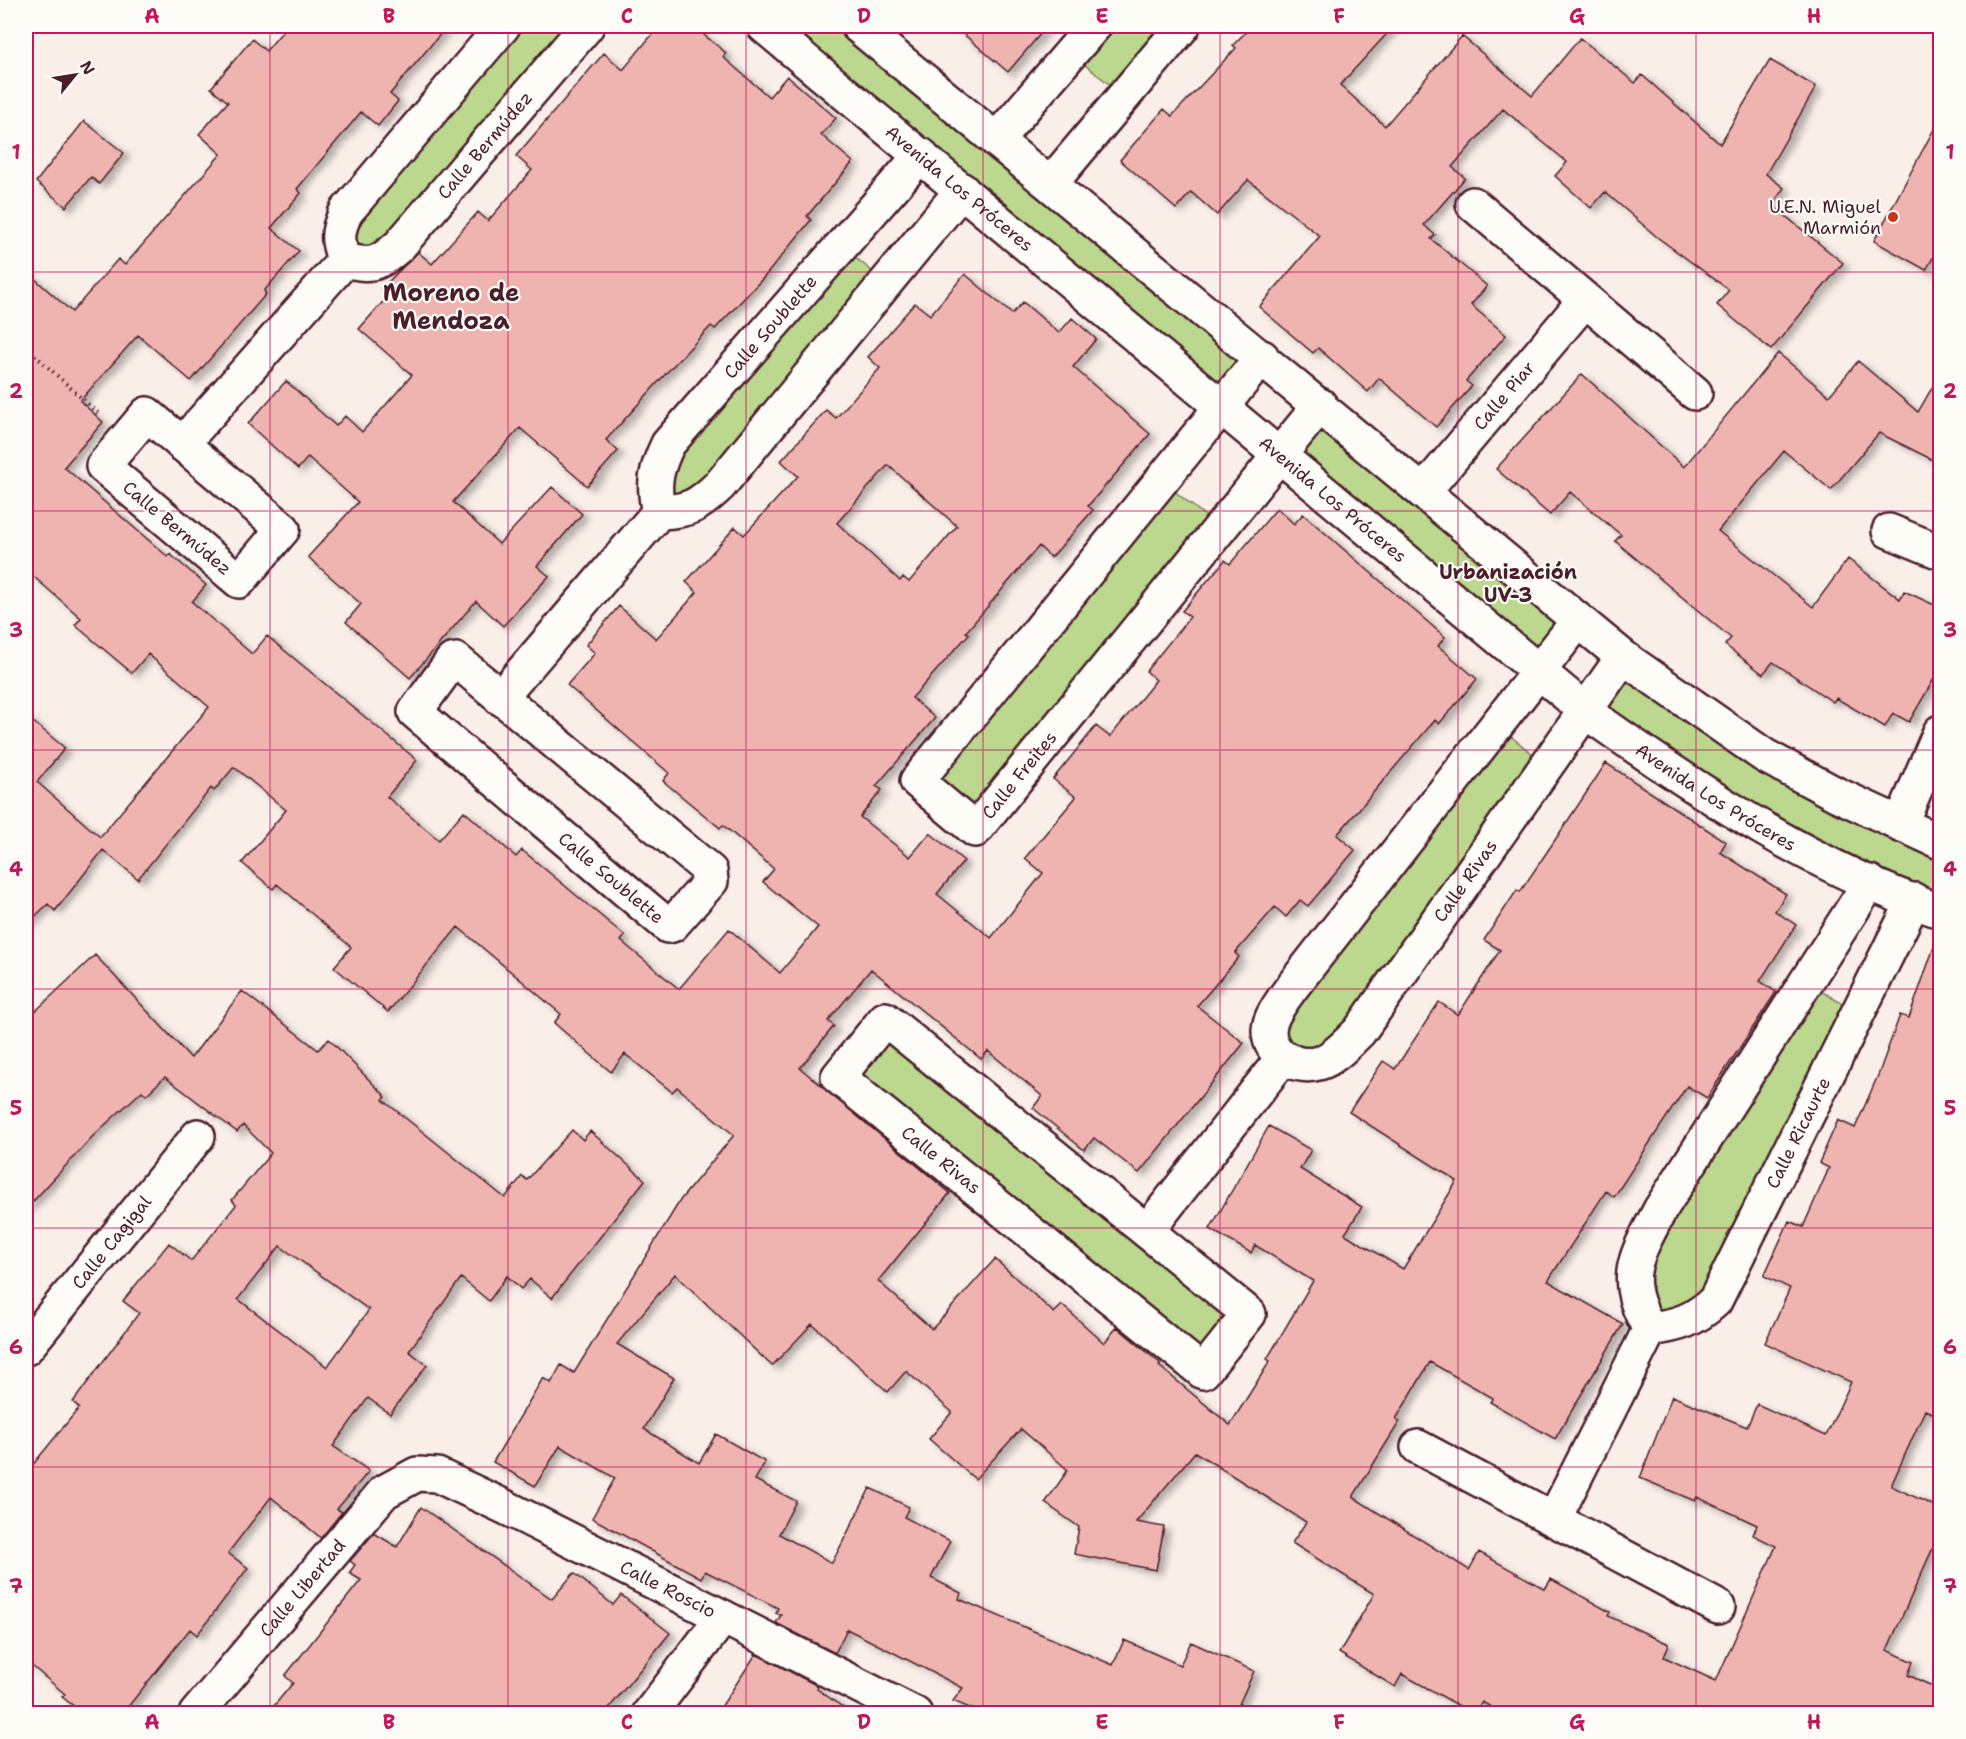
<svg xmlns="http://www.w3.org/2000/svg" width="1966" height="1739" font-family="'Shantell Sans',sans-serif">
	<defs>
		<filter id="shadow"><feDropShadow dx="6" dy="4" stdDeviation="3" flood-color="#0004"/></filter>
	</defs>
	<rect width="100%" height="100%" fill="#faeee9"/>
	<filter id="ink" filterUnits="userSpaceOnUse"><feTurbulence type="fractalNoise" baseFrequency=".0167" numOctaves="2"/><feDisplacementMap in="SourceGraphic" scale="12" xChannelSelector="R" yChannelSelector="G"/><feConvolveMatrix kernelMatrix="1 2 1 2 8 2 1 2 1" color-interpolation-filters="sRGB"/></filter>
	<g filter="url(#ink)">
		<path fill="#bcd78e" stroke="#837b5c" stroke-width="1.5" d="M 503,26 L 576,26 L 399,246 L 345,260 L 346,212 Z
			M 764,26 L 858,26 L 1262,357 L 1221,407 Z
			M 1094,26 L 1183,26 L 1124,96 L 1070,53 Z
			M 842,246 L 886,283 L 683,511 L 656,468 Z
			M 1320,405 L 1578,621 L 1538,670 L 1279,456 Z
			M 1162,481 L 1220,528 L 975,830 L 917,781 Z
			M 1623,657 L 1940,842 L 1940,911 L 1596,719 Z
			M 1496,724 L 1547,766 L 1359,1032 L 1300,1065 L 1271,1019 Z
			M 1806,982 L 1858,1013 L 1715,1301 L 1650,1329 L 1637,1254 Z
			M 885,1019 L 1249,1314 L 1203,1372 L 838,1077 Z"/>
		<path fill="#f0b4b0" stroke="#4a1f2b" stroke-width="1.5" fill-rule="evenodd" filter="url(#shadow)" d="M 287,26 L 447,26 L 390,94 L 398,101 L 378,126 L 361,112 L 297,189 L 301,193 L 271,228 L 299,251 L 264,291 L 266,294 L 191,381 L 138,335 L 80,401 L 103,422 L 64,467 L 168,557 L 170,554 L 206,585 L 192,602 L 252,654 L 267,636 L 417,760 L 387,797 L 439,840 L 464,811 L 516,857 L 522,850 L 625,936 L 621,941 L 679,989 L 729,929 L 780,973 L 818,927 L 763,882 L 774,869 L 723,825 L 720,828 L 663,781 L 669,773 L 567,685 L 595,653 L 586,645 L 619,606 L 656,639 L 697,592 L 686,582 L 735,527 L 744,535 L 798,476 L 781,461 L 826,410 L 836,418 L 880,368 L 868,357 L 915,303 L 930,315 L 965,274 L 1012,314 L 1023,302 L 1059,333 L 1072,318 L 1096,339 L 1073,367 L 1150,434 L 1088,506 L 1093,510 L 1051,558 L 1039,546 L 966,632 L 969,634 L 912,698 L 935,718 L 876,786 L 882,790 L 860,817 L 910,857 L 930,833 L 964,861 L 937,894 L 991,938 L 1043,873 L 1025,858 L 1076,797 L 1053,779 L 1096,726 L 1110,737 L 1156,680 L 1146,671 L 1190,617 L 1182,611 L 1225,560 L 1230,564 L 1277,508 L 1294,524 L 1303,514 L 1445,637 L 1438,646 L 1477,679 L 1439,724 L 1435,720 L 1337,835 L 1355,850 L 1308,906 L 1300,900 L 1286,917 L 1275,907 L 1235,953 L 1239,957 L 1197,1006 L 1244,1043 L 1139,1173 L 1094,1138 L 1084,1150 L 1033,1108 L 1042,1096 L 988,1051 L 981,1059 L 871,969 L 828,1021 L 834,1026 L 800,1068 L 950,1193 L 878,1281 L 932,1329 L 995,1259 L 1054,1313 L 1062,1305 L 1104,1343 L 1117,1327 L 1161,1364 L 1159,1366 L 1230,1425 L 1270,1361 L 1267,1359 L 1313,1281 L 1255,1245 L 1251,1253 L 1210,1229 L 1269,1126 L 1311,1150 L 1300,1169 L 1362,1207 L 1345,1234 L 1403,1269 L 1457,1181 L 1349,1112 L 1383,1061 L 1395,1069 L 1439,1002 L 1458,1015 L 1500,950 L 1484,940 L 1517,890 L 1520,892 L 1555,840 L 1606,763 L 1726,842 L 1720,852 L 1786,894 L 1775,911 L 1796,925 L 1760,981 L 1776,992 L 1707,1098 L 1687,1086 L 1614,1197 L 1606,1191 L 1548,1281 L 1623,1324 L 1555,1439 L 1490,1402 L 1493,1398 L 1430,1362 L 1396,1419 L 1400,1421 L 1353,1497 L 1469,1570 L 1479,1552 L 1545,1589 L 1551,1579 L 1610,1612 L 1608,1616 L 1669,1644 L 1664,1657 L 1716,1681 L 1776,1546 L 1753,1535 L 1757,1525 L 1697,1497 L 1695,1501 L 1640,1478 L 1672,1396 L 1747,1427 L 1757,1404 L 1826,1436 L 1851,1382 L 1765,1343 L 1790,1288 L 1764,1276 L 1789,1221 L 1803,1227 L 1829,1168 L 1819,1163 L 1838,1120 L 1855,1128 L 1879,1073 L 1900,1015 L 1909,1018 L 1936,941 L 1941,942 L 1941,1417 L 1925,1410 L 1891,1486 L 1941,1509 L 1941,1530 L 1887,1650 L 1913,1662 L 1908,1675 L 1941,1690 L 1941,1713 L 1502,1713 L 1482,1702 L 1475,1713 L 1472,1713 L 1402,1674 L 1395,1687 L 1339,1653 L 1374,1594 L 1292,1543 L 1306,1522 L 1195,1452 L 1136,1522 L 1164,1527 L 1156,1570 L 1074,1554 L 1079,1527 L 1045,1503 L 1068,1470 L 1021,1429 L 975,1479 L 929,1439 L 952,1412 L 906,1371 L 888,1392 L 812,1324 L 772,1366 L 675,1274 L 617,1344 L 674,1378 L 644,1429 L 699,1463 L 716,1434 L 765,1462 L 755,1480 L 796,1501 L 779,1534 L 832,1563 L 870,1488 L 909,1507 L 904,1517 L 950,1541 L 931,1578 L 961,1593 L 959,1599 L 1113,1665 L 1124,1640 L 1180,1665 L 1191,1642 L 1254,1671 L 1235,1713 L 982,1713 L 953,1701 L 963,1688 L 847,1629 L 835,1653 L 776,1623 L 781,1615 L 776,1613 L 778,1608 L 705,1571 L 701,1578 L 592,1518 L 615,1478 L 560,1446 L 535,1486 L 493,1462 L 543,1378 L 551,1383 L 561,1365 L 574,1373 L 681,1199 L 734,1135 L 677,1087 L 672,1092 L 625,1054 L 611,1072 L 554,1023 L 561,1014 L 458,927 L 388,1012 L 334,967 L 351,947 L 277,884 L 273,889 L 242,863 L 286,810 L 234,767 L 214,791 L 211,788 L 138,879 L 103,850 L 55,911 L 48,904 L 26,925 L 26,716 L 65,748 L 37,782 L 100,837 L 209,707 L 148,654 L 132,673 L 75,625 L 81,618 L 26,570 L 26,271 L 72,312 L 118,259 L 125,265 L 221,154 L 199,134 L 228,102 L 211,88 L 252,39 L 266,51 ZM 888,465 L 957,526 L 909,582 L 903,577 L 900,581 L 837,523 Z
			M 659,26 L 693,26 L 726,53 L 723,57 L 769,97 L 787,76 L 836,118 L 821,135 L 853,162 L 807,216 L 811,220 L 766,275 L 715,329 L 711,326 L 670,369 L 606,440 L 618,451 L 587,486 L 520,428 L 453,502 L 499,544 L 552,487 L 582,514 L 537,566 L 549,576 L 503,626 L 476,601 L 410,678 L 346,622 L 361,604 L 308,557 L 358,502 L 308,457 L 298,469 L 248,424 L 286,381 L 336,426 L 345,416 L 362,432 L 412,375 L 359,329 L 389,295 L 381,289 L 418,252 L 432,264 L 478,212 L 488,221 L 532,170 L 516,156 L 604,53 L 623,70 Z
			M 954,26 L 1047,26 L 1008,72 Z
			M 1252,26 L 1394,26 L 1340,85 L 1385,126 L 1462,36 L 1532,96 L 1580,38 L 1635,83 L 1642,75 L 1720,144 L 1770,60 L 1816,87 L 1766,174 L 1784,188 L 1772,205 L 1843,263 L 1771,350 L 1717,305 L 1729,290 L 1657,237 L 1605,192 L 1591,208 L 1555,176 L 1567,162 L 1503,109 L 1452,167 L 1465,178 L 1424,225 L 1435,235 L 1431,239 L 1487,286 L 1471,305 L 1506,335 L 1466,381 L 1472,386 L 1436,427 L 1379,378 L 1368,392 L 1318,348 L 1313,353 L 1259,307 L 1320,236 L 1248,180 L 1217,215 L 1191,192 L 1176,209 L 1120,160 L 1164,109 L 1172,116 L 1236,48 L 1233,45 Z
			M 1941,116 L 1941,243 L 1926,270 L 1874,241 Z
			M 84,121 L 124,153 L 99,184 L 91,177 L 66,207 L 36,182 Z
			M 1778,353 L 1829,396 L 1858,361 L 1918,412 L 1941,372 L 1941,464 L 1879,433 L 1831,490 L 1784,451 L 1718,531 L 1813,607 L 1848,559 L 1900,599 L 1904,591 L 1941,608 L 1941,667 L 1909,722 L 1893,713 L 1885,727 L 1836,698 L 1833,702 L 1773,662 L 1763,674 L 1725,645 L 1731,638 L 1615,541 L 1621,535 L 1570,492 L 1550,515 L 1496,469 L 1582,374 L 1684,467 Z
			M 95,955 L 191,1058 L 242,991 L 318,1050 L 329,1039 L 386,1097 L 383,1100 L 505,1198 L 522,1176 L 527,1180 L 572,1130 L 583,1140 L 590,1131 L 645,1180 L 552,1298 L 530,1279 L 521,1289 L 507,1276 L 489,1301 L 461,1278 L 409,1351 L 427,1365 L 390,1414 L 368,1398 L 333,1446 L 369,1471 L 337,1509 L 342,1512 L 321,1538 L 271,1497 L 228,1553 L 248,1568 L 197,1635 L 190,1629 L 123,1713 L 83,1713 L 62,1697 L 65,1694 L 26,1661 L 26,1473 L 79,1408 L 73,1402 L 139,1313 L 123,1301 L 169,1243 L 191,1261 L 236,1205 L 232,1200 L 271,1153 L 243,1125 L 237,1132 L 165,1077 L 146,1095 L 142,1091 L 93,1136 L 26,1209 L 26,1020 ZM 280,1246 L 369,1310 L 327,1367 L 238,1299 Z
			M 421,1507 L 552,1599 L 574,1573 L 613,1605 L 621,1595 L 670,1633 L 605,1713 L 268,1713 L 293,1683 L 285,1676 L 361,1580 L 349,1573 L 355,1565 L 350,1561 L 374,1533 L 397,1547 Z
			M 756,1654 L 818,1686 L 817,1689 L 851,1713 L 717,1713 Z"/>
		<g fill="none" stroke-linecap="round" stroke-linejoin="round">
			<g stroke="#4a1f2b" stroke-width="38">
				<g id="street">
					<path id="s1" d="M 764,26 L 1596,719 C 1702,794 1816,869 1940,911"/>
					<path d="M 858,26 L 1623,657 L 1765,756 L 1836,794 L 1940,842"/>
					<path d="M 997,139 L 1094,26"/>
					<path d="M 1051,183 L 1183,26"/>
					<path d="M 1473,204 L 1695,393"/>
					<path id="s2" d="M 345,260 C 373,267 378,264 399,246 L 587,26"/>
					<path d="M 345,260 C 336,241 337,231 346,212 L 503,26"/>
					<path id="s3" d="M 1262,357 L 917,781 L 975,830 L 1320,405"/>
					<path d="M 147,414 L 283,529 L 239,581 L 103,466 Z"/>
					<path d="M 182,444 L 345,260"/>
					<path id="s4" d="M 1423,492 L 1585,300"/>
					<path id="s5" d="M 659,512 C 652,485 656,469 668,444 L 921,155"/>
					<path d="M 1889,531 L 1940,552"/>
					<path id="s6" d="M 1578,621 L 1295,983 C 1287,994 1278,1005 1272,1018 C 1259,1048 1291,1071 1319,1063 C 1334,1059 1347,1043 1359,1032 L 1623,657"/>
					<path d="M 456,660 L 710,871 L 711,881 L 672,925 L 668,926 L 415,712 L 452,661 Z"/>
					<path d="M 500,698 L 659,512 C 690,511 698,506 720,485 L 962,190"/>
					<path d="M 1900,825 L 1940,732"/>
					<path d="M 885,1019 L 1249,1314 L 1203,1372 L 838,1077 Z"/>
					<path d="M 1147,1231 L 1282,1059"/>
					<path id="s7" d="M 1650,1329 C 1679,1325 1693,1321 1715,1301 L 1914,900"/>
					<path d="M 1650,1329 C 1620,1279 1635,1258 1660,1210 L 1870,882"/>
					<path id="s8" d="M 26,1348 L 198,1136"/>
					<path d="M 1418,1447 L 1718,1607"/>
					<path d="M 1554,1519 L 1650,1329"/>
					<path id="s9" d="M 196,1714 L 384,1492 L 417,1474 L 437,1475 L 505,1507 L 915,1714"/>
					<path d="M 649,1714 L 723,1617"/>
				</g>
			</g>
			<path stroke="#4a1f2b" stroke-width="4" stroke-dasharray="1.5 4.5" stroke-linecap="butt" d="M 26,347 L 100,415"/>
			<use href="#street" stroke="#fdfcf7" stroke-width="33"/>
		</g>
	</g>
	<path fill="none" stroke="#c2185b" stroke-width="1.5" stroke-opacity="0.55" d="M 270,26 L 270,1714M 508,26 L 508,1714M 746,26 L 746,1714M 983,26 L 983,1714M 1220,26 L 1220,1714M 1458,26 L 1458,1714M 1696,26 L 1696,1714M 26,272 L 1940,272M 26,511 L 1940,511M 26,750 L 1940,750M 26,989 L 1940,989M 26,1228 L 1940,1228M 26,1467 L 1940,1467"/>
	<circle fill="#c8321e" stroke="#fdfcf7" stroke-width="2" cx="1893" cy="217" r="6"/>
	<g text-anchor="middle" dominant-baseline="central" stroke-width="4.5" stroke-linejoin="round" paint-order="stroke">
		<g font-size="18" fill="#4a1f2b" stroke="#fdfcf7">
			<text stroke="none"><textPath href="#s2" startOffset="192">Calle Bermúdez</textPath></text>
			<text stroke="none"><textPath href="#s1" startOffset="254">Avenida Los Próceres</textPath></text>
			<text stroke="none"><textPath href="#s5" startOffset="226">Calle Soublette</textPath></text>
			<text stroke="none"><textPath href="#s4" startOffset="126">Calle Piar</textPath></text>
			<text stroke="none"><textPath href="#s1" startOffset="740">Avenida Los Próceres</textPath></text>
			<text transform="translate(177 528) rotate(40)">Calle Bermúdez</text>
			<text stroke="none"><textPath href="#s3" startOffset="693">Calle Freites</textPath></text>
			<text stroke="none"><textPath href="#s1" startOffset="1226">Avenida Los Próceres</textPath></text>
			<text transform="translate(611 878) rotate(40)">Calle Soublette</text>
			<text stroke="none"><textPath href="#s6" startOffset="819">Calle Rivas</textPath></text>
			<text stroke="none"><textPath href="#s7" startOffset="260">Calle Ricaurte</textPath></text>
			<text transform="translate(941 1160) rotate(39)">Calle Rivas</text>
			<text stroke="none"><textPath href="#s8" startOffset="136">Calle Cagigal</textPath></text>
			<text stroke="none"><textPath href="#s9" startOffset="165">Calle Libertad</textPath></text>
			<text stroke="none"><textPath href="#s9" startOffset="606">Calle Roscio</textPath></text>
		</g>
		<g font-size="18" fill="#4a1f2b" stroke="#fdfcf7" text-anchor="end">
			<text x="1881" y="207">U.E.N. Miguel<tspan x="1881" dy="21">Marmión</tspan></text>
		</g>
		<g font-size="20" font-weight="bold" fill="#4a1f2b" stroke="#fdfcf7">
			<text x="1508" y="572">Urbanización<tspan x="1508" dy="23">UV-3</tspan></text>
		</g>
		<g font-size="24" font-weight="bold" fill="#4a1f2b" stroke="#fdfcf7">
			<text x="451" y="293">Moreno de<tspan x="451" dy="28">Mendoza</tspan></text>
		</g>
	</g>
	<rect width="1966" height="1739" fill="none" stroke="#fdfcf7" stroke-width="66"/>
	<g transform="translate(75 75) rotate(60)" stroke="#fdfcf7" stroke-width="4.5" paint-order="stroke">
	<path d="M0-4.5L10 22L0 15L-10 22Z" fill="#4a1f2b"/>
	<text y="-9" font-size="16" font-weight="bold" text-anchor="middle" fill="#4a1f2b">N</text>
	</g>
	<rect x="33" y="33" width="1900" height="1673" fill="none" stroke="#c2185b" stroke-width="2"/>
	<g font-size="20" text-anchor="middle" font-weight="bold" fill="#c2185b">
		<text x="152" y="23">A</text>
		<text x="389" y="23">B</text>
		<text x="627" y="23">C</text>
		<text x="864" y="23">D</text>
		<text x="1102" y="23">E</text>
		<text x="1339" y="23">F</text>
		<text x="1577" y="23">G</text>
		<text x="1814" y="23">H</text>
		<text x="16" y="159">1</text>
		<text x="1950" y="159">1</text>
		<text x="16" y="398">2</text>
		<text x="1950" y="398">2</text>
		<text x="16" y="637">3</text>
		<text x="1950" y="637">3</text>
		<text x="16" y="876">4</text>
		<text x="1950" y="876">4</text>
		<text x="16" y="1115">5</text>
		<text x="1950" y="1115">5</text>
		<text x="16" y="1354">6</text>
		<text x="1950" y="1354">6</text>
		<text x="16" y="1593">7</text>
		<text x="1950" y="1593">7</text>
		<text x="152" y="1729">A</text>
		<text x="389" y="1729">B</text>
		<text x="627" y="1729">C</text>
		<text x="864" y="1729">D</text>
		<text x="1102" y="1729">E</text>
		<text x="1339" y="1729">F</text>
		<text x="1577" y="1729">G</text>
		<text x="1814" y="1729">H</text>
	</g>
</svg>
